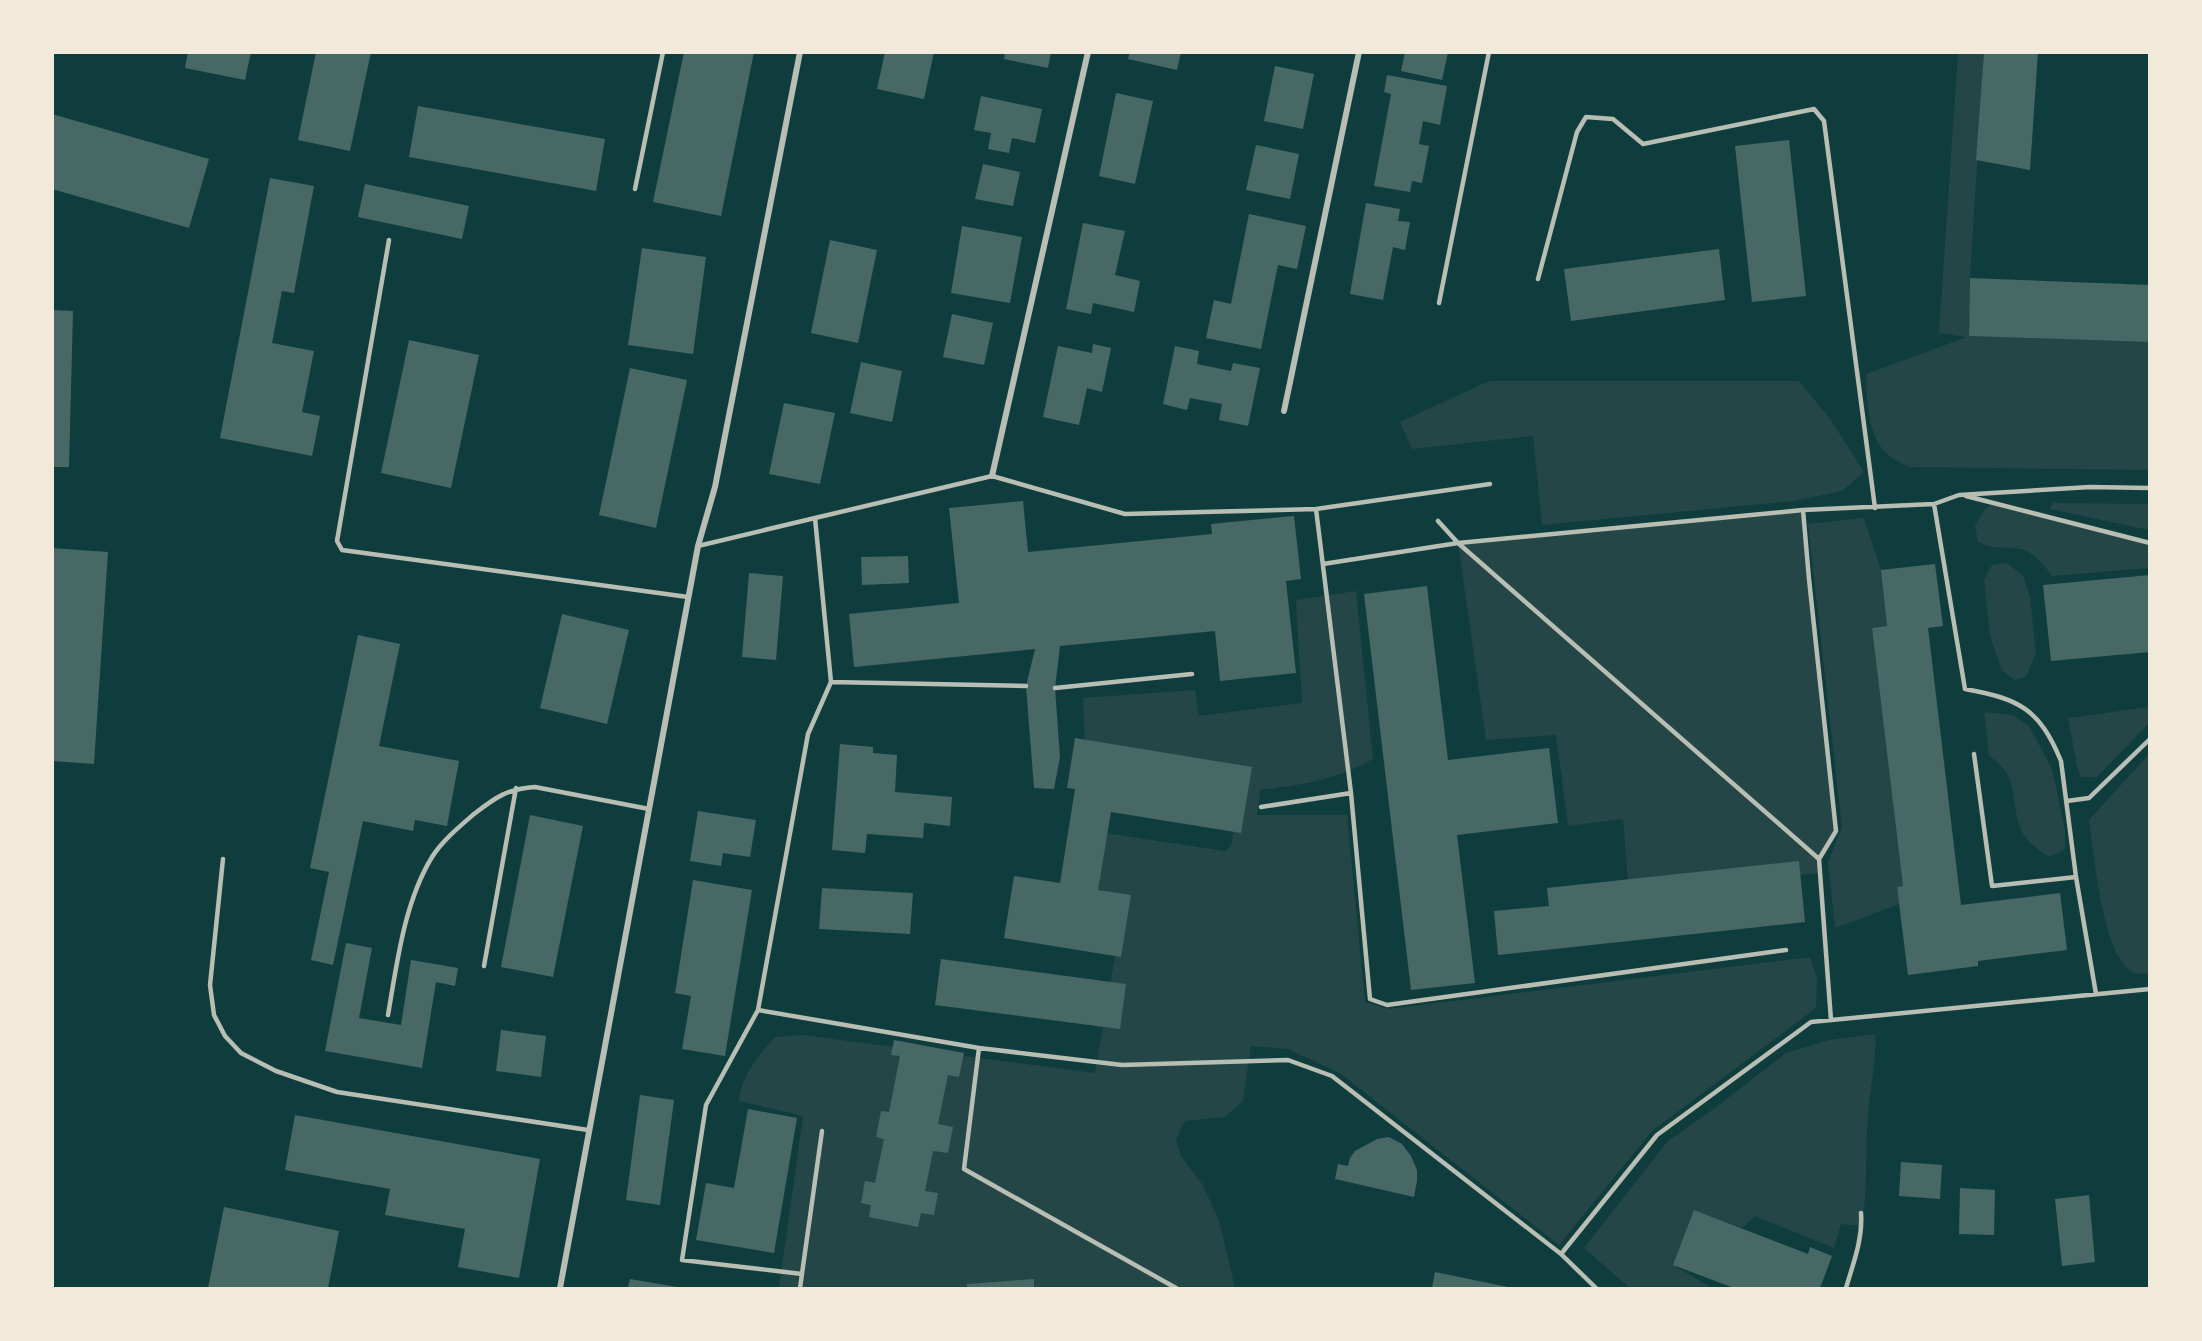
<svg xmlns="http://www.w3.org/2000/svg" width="2202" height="1341" font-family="Helvetica,sans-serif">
	<rect width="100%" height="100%" fill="#0f3d3e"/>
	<path fill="#244646" d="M 1958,53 L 1984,53 L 1970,278 L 1969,336 L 2149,342 L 2149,470 L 1909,467 C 1902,463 1894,460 1888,455 C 1867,436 1867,399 1866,374 L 1967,337 L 1939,333 Z
		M 1489,381 L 1799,381 L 1831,420 L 1864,472 L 1842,491 L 1794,501 L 1542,525 L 1533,436 L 1412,449 L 1400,422 Z
		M 1993,503 L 2149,543 L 2149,568 L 2052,576 C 2044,565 2034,552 2020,549 C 2002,545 1997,551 1978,542 L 1975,526 L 1984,510 Z
		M 2053,503 L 2149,504 L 2149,530 L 2050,509 Z
		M 1803,510 L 1836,831 L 1819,859 L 1818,873 L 1629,892 L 1623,819 L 1568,826 L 1556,735 L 1486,740 L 1458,543 Z
		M 1864,518 L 1881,570 L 1887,626 L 1872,628 L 1903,886 L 1897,887 L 1899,904 L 1835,928 L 1828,862 L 1842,827 L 1808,524 Z
		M 2006,563 L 2023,575 L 2030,597 L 2036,653 L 2026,677 L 2014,680 L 2002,670 L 1990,637 L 1984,580 L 1992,565 Z
		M 1356,591 L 1373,759 C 1333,781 1305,784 1260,790 L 1257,815 L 1347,815 L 1365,1002 L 1389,1009 L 1810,957 L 1817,978 L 1816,1008 L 1652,1131 L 1559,1245 L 1341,1074 L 1288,1049 L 1251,1046 L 1243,1101 L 1225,1117 L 1185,1121 L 1176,1139 L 1181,1156 L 1202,1184 L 1219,1220 L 1235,1288 L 779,1288 L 803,1116 L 739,1101 C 740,1077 760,1054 775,1037 L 802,1035 L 1095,1073 L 1124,904 L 1089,898 L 1099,832 L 1225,851 L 1231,846 L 1242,781 L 1085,748 L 1083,698 L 1195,690 L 1199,716 L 1302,703 L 1296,600 Z
		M 2149,707 L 2149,723 L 2097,777 L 2081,777 L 2077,766 L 2068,718 Z
		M 1984,712 L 2012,715 L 2029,726 L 2052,769 L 2065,830 L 2065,849 L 2049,857 C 2037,849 2025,841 2020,827 C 2010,799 2020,776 1989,756 Z
		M 2149,754 L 2149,974 C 2145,974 2139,974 2135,973 C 2102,961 2094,851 2089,820 Z
		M 1875,1034 C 1877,1061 1870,1087 1868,1113 C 1865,1151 1868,1189 1862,1226 L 1841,1224 L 1834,1248 L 1755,1216 L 1742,1228 L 1694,1210 L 1675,1266 L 1712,1288 L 1630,1288 L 1584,1248 L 1667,1142 L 1715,1108 L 1786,1053 L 1829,1040 Z"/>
	<path fill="#486865" d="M 188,52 L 251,52 L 245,80 L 185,68 Z
		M 316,52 L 371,52 L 350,151 L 298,140 Z
		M 684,52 L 754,52 L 721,216 L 653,202 Z
		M 885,52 L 934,52 L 924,99 L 877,89 Z
		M 1005,52 L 1051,52 L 1048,68 L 1004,59 Z
		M 1130,52 L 1181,52 L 1177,70 L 1128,59 Z
		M 1405,52 L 1448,52 L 1442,80 L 1401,71 Z
		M 1984,52 L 2038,52 L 2030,170 L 1976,160 Z
		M 1275,66 L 1314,74 L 1303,129 L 1264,121 Z
		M 1387,75 L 1447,86 L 1440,125 L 1423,121 L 1419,144 L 1429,146 L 1422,183 L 1412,181 L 1410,192 L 1374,186 L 1391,94 L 1384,92 Z
		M 1116,93 L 1153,101 L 1135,184 L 1099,176 Z
		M 981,96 L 1042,109 L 1035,143 L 1012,138 L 1009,153 L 988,149 L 991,133 L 974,130 Z
		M 418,106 L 605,139 L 596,191 L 409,157 Z
		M 52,114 L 209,159 L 189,228 L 52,189 Z
		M 1789,140 L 1806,296 L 1752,302 L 1735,146 Z
		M 1256,145 L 1299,154 L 1290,199 L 1246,190 Z
		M 983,164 L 1020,172 L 1013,206 L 975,199 Z
		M 270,178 L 314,186 L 294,293 L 282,291 L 272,343 L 314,351 L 302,412 L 320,416 L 312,456 L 220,438 Z
		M 365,184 L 469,206 L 462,239 L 358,217 Z
		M 1366,203 L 1400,209 L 1398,221 L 1410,222 L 1405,250 L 1393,247 L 1383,300 L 1350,294 Z
		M 1249,214 L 1306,226 L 1297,269 L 1278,265 L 1261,349 L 1206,338 L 1214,300 L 1231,304 Z
		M 1083,223 L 1125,231 L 1115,275 L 1140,281 L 1134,312 L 1093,303 L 1091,314 L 1066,309 Z
		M 962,226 L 1022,237 L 1010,303 L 951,293 Z
		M 830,240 L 877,250 L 858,343 L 811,333 Z
		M 642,248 L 706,257 L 693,354 L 628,345 Z
		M 1719,249 L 1725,300 L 1571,321 L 1564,269 Z
		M 1970,278 L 2150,285 L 2150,342 L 1969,336 Z
		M 52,310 L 73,311 L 69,467 L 52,467 Z
		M 952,314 L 993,323 L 984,365 L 943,357 Z
		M 409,340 L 479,355 L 451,488 L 381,473 Z
		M 1093,344 L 1111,348 L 1102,392 L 1087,388 L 1079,425 L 1043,417 L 1058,346 L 1092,353 Z
		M 1175,346 L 1199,351 L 1197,364 L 1231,371 L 1233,363 L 1260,368 L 1248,426 L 1219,420 L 1222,404 L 1190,398 L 1187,410 L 1163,404 Z
		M 861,362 L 902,371 L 892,422 L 850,413 Z
		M 630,368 L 687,380 L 656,528 L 599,515 Z
		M 784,403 L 835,413 L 820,484 L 769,474 Z
		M 1023,501 L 1028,552 L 1212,534 L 1211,524 L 1294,516 L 1301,579 L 1286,581 L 1296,673 L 1220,681 L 1215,631 L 1060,646 L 1055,688 L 1060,757 L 1054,789 L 1034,788 L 1026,686 L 1035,649 L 854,667 L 849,614 L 959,603 L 949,508 Z
		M 52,548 L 108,552 L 94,764 L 52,761 Z
		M 908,556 L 909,583 L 862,585 L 861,557 Z
		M 1935,564 L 1943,626 L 1928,628 L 1961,905 L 2060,893 L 2067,950 L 1978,961 L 1978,966 L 1908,975 L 1897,887 L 1903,886 L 1872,628 L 1887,626 L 1881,570 Z
		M 749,573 L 783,576 L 776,660 L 742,657 Z
		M 2150,575 L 2150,652 L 2051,661 L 2043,585 Z
		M 1427,586 L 1448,760 L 1549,748 L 1558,823 L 1457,835 L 1475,983 L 1411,990 L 1364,594 Z
		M 562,614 L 629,630 L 607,724 L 540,708 Z
		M 358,635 L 400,644 L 379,746 L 459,761 L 447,826 L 415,820 L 413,831 L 363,821 L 333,965 L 311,960 L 329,872 L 310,868 Z
		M 1075,738 L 1252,767 L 1241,833 L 1111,812 L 1098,890 L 1131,895 L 1121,957 L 1004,938 L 1014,876 L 1060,883 L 1075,789 L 1067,788 Z
		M 840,744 L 873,747 L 873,753 L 897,755 L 895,792 L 952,797 L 950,826 L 924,823 L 923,838 L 867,834 L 865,853 L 832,850 Z
		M 698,811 L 756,820 L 750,857 L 723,853 L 721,866 L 690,861 Z
		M 530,815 L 583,826 L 553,977 L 501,967 Z
		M 1799,861 L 1805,922 L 1498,955 L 1494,911 L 1549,906 L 1547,888 Z
		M 693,880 L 752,890 L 725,1056 L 682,1049 L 691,996 L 675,993 Z
		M 822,888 L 913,893 L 910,934 L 819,929 Z
		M 346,943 L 372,948 L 359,1018 L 401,1025 L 411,960 L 458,968 L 455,986 L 436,982 L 422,1068 L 325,1051 Z
		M 941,959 L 1126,984 L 1120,1029 L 935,1005 Z
		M 501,1030 L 546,1036 L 541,1077 L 496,1071 Z
		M 894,1040 L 964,1053 L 959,1077 L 948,1075 L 938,1124 L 953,1127 L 948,1153 L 933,1151 L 925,1191 L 938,1193 L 934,1215 L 921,1213 L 918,1227 L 869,1217 L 871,1205 L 861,1203 L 865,1181 L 875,1183 L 884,1139 L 876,1137 L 881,1111 L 889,1112 L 900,1056 L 891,1055 Z
		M 640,1095 L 674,1100 L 660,1205 L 626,1200 Z
		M 748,1109 L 797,1118 L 774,1253 L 696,1240 L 706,1183 L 734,1188 Z
		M 295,1115 L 540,1159 L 519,1278 L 458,1267 L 465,1229 L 385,1215 L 390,1189 L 285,1170 Z
		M 1389,1137 L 1402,1144 L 1411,1156 L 1417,1170 L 1417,1181 L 1414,1197 L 1335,1179 L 1338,1164 L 1348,1166 L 1350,1158 L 1355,1151 L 1377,1139 Z
		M 1901,1162 L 1942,1165 L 1940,1199 L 1899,1196 Z
		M 1960,1188 L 1995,1190 L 1994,1235 L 1959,1234 Z
		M 2089,1195 L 2095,1262 L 2062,1266 L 2055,1199 Z
		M 224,1207 L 339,1231 L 328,1288 L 208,1288 Z
		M 1694,1210 L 1808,1254 L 1810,1247 L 1832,1256 L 1820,1288 L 1734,1288 L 1673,1265 Z
		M 1435,1272 L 1508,1287 L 1508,1288 L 1432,1288 Z
		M 630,1279 L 677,1287 L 677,1288 L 628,1288 Z
		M 1034,1279 L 1034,1288 L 967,1288 L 967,1284 Z"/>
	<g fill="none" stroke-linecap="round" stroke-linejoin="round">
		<path stroke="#b8beb3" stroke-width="4.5" d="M 635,189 L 663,52
			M 389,240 L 337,541 L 342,550 L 688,597
			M 1538,279 L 1577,132 L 1586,117 L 1613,119 L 1643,144 L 1814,109 L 1824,121 L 1875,508
			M 1439,303 L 1489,52
			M 1966,496 L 2150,543
			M 1934,504 L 1965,689 C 2019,699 2039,708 2061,761 L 2076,877 L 2096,994
			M 1316,509 L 1351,793 L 1370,999 L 1387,1005 L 1786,950
			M 1803,510 L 1809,579 L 1836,831 L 1819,859
			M 815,518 L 992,476 L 1125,514 L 1316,509 L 1490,484
			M 1438,521 L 1458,543
			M 698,546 L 815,518 L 831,682 L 808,734 L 758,1010 L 706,1105 L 682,1260 L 802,1274
			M 1323,564 L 1458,543
			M 831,682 L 1026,686
			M 1055,688 L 1192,674
			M 1974,754 L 1992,886 L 2076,877
			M 2067,801 L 2089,798 L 2150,739
			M 1261,807 L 1351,793
			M 223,859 L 210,985 L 214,1015 L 225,1036 L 241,1053 L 276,1071 L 337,1092 L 588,1130
			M 484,966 L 516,788
			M 758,1010 L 979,1048 L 964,1169 L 1176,1288
			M 388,1015 C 397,963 404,903 432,857 C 442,841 460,826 474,814 C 496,797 507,789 535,787 L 649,809
			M 1831,1020 L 1819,859 L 1458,543 L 1803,510 L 1934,504 L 1959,495 L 2090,487 L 2150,488
			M 979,1048 L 1122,1065 L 1288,1060 L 1332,1076 L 1561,1254 L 1596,1288
			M 1561,1254 L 1657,1135 L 1811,1022 L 2150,989
			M 800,1288 L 822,1131
			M 1846,1288 C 1853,1264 1863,1239 1861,1213"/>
		<path stroke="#b8beb3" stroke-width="6" d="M 1284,411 L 1359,52
			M 992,476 L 1088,52
			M 560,1288 L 698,546 L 715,487 L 800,52"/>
	</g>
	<rect width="2202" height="1341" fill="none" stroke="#f1e9da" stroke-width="108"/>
</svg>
